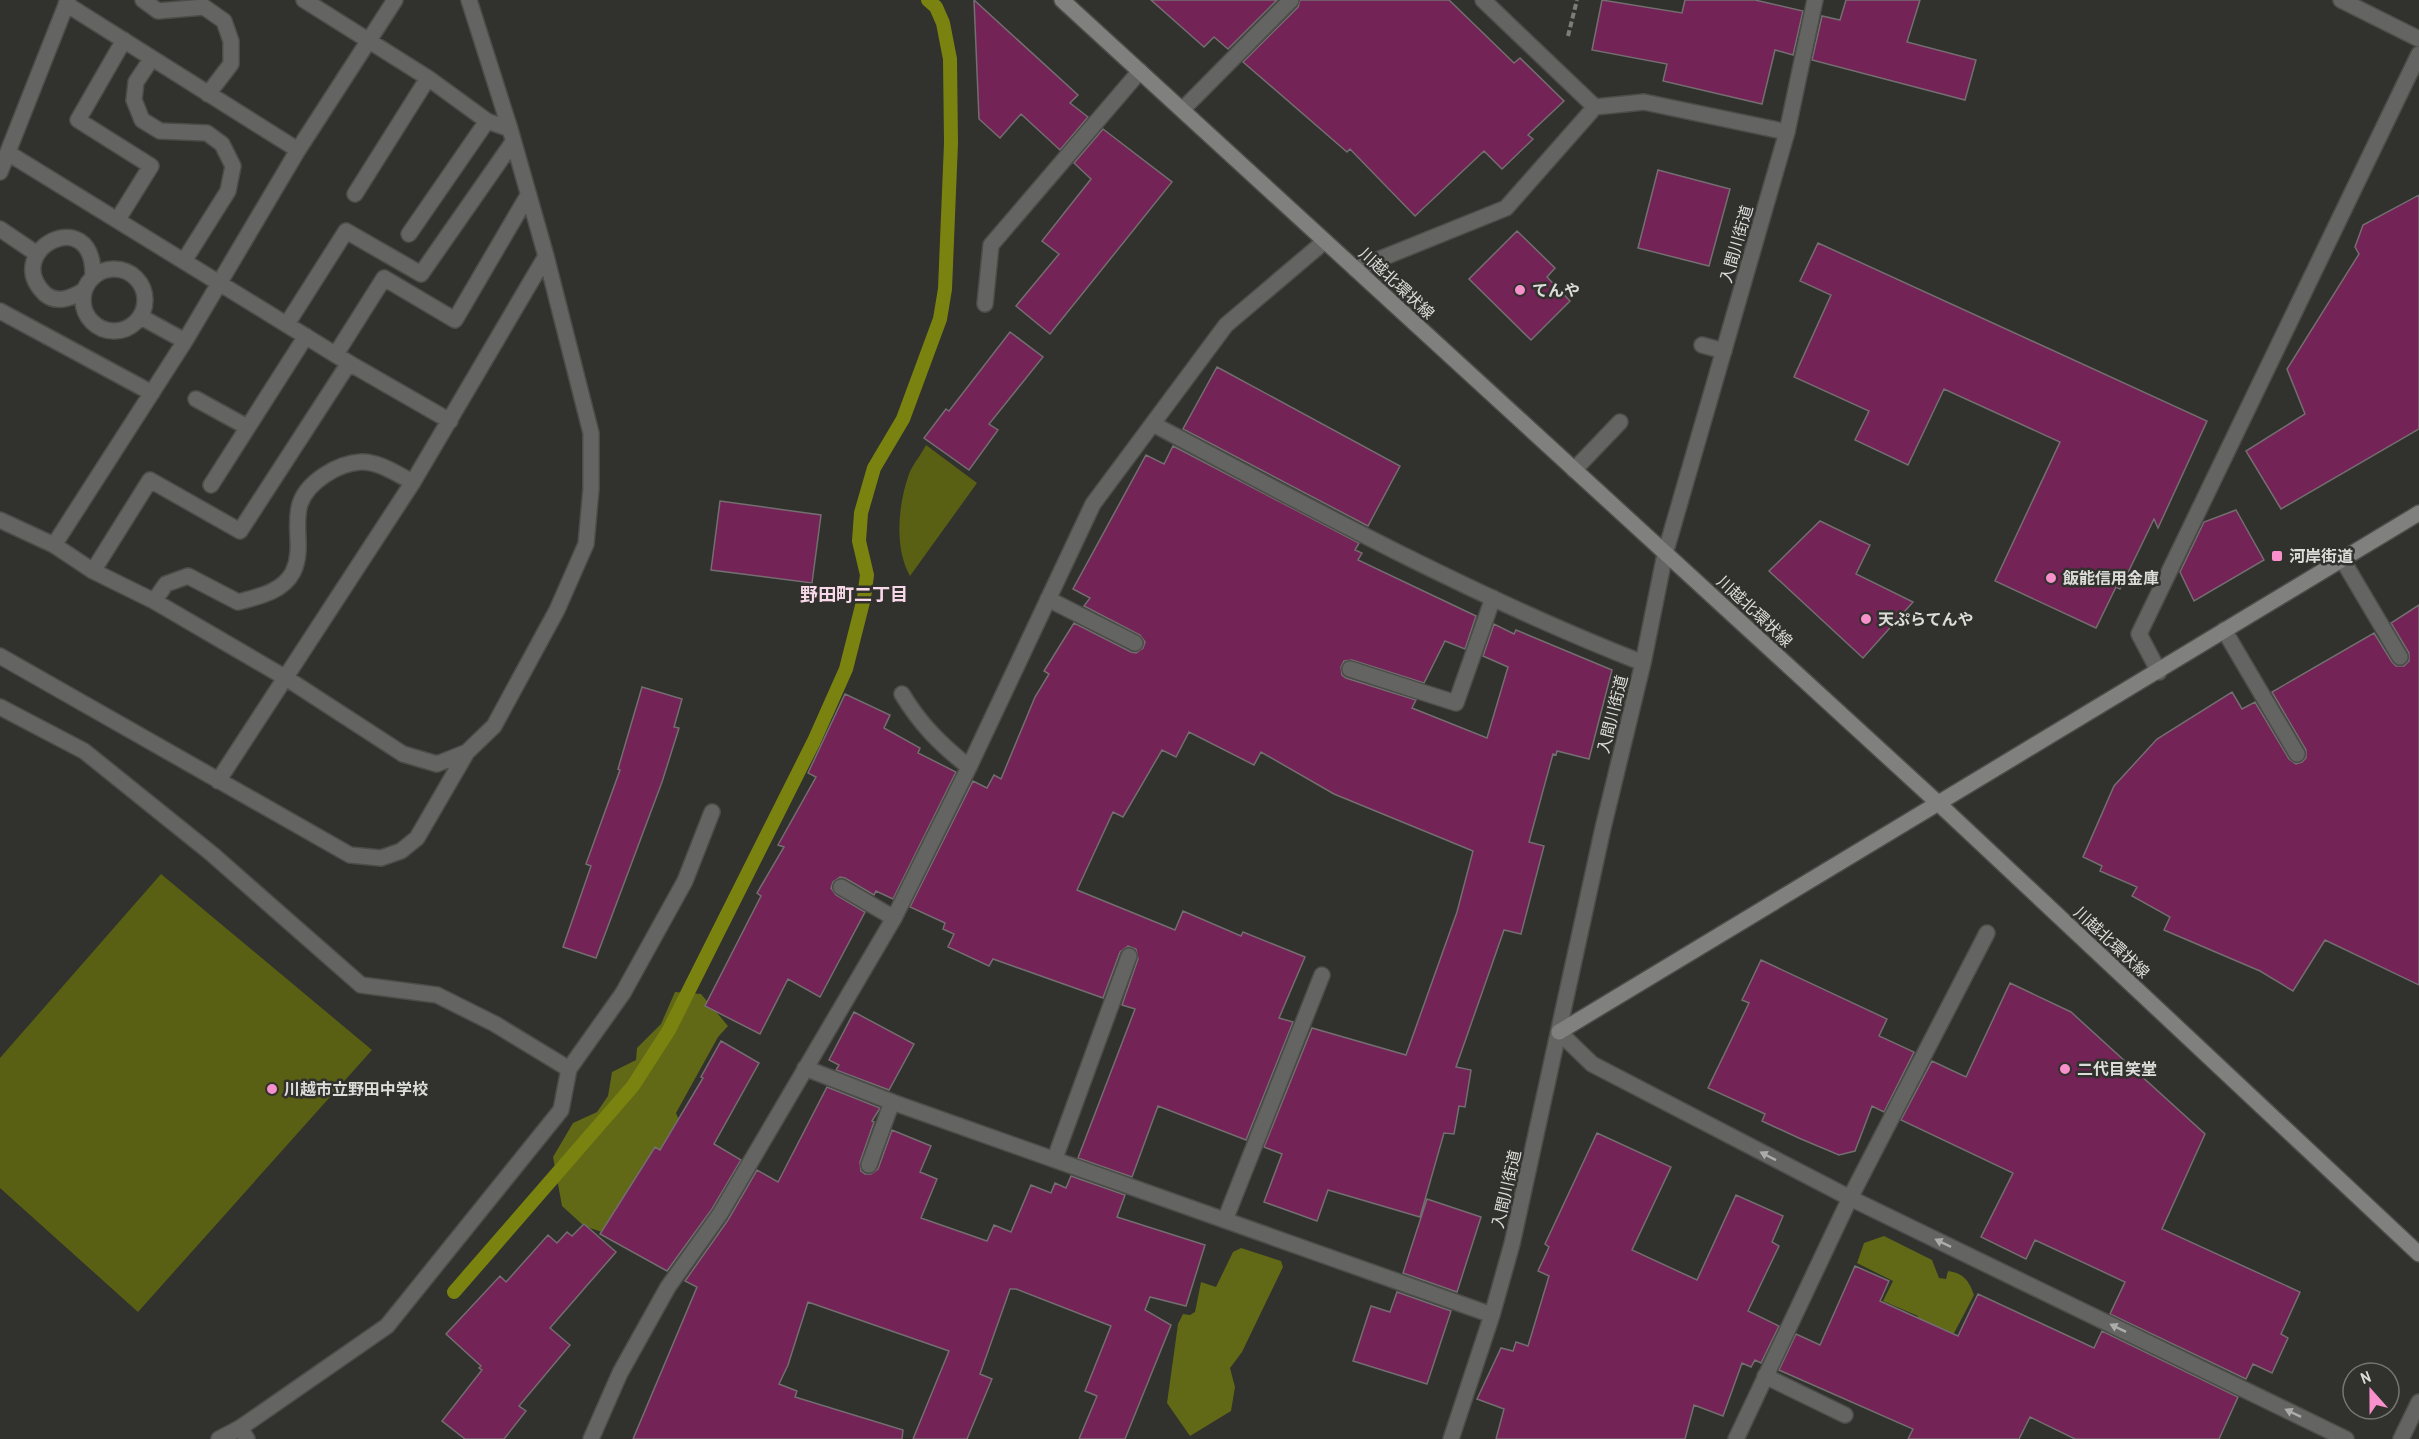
<svg xmlns="http://www.w3.org/2000/svg" width="2419" height="1439" font-family="'Archivo Narrow','Noto Sans JP',sans-serif">
	<rect width="100%" height="100%" fill="#31312d"/>
	<path fill="#596013" d="M 926,445 L 977,483 L 910,576 C 894,548 898,505 909,474 C 913,464 921,455 926,445 Z
		M 161,874 L 372,1050 L 138,1312 L 0,1188 L 0,1058 Z"/>
	<path fill="#616816" d="M 675,992 L 701,994 L 728,1026 L 718,1037 L 676,1113 L 693,1154 L 611,1235 L 584,1226 L 562,1206 L 553,1157 L 573,1123 L 597,1112 L 608,1096 L 612,1072 L 636,1060 L 637,1048 L 661,1024 Z
		M 1884,1236 L 1932,1260 L 1939,1278 L 1946,1279 L 1948,1271 C 1963,1273 1969,1280 1974,1295 L 1950,1341 L 1897,1361 L 1918,1316 L 1883,1301 L 1893,1281 L 1857,1263 L 1864,1243 Z
		M 1241,1248 L 1281,1261 L 1283,1267 L 1242,1352 L 1230,1368 L 1235,1387 L 1231,1411 L 1190,1436 L 1167,1403 L 1178,1324 L 1183,1314 L 1190,1315 L 1195,1312 L 1201,1282 L 1216,1287 L 1233,1252 Z"/>
	<g fill="none" stroke-linecap="round" stroke-linejoin="round">
		<path stroke="#7a8310" stroke-width="14" d="M 454,1292 L 633,1086 L 669,1030 L 814,741 L 846,669 L 864,598 L 867,575 L 859,541 L 861,513 L 874,468 L 903,419 L 940,319 L 945,289 L 951,143 L 950,59 L 943,23 L 936,7 L 928,0"/>
	</g>
	<path fill="#742356" stroke="#736e70" stroke-width="1.5" d="M 974,0 L 1078,95 L 1070,103 L 1088,117 L 1060,150 L 1021,114 L 1000,138 L 979,119 Z
		M 1151,0 L 1277,0 L 1228,49 L 1214,37 L 1204,47 Z
		M 1300,0 L 1449,0 L 1514,63 L 1520,58 L 1564,101 L 1528,135 L 1533,139 L 1502,169 L 1484,151 L 1415,216 L 1350,149 L 1347,152 L 1243,62 L 1298,7 Z
		M 1602,0 L 1682,13 L 1685,0 L 1755,0 L 1803,11 L 1793,55 L 1775,50 L 1762,104 L 1663,81 L 1667,64 L 1592,50 Z
		M 1846,0 L 1920,0 L 1907,42 L 1976,60 L 1965,100 L 1812,60 L 1822,16 L 1840,20 Z
		M 1103,129 L 1172,182 L 1050,334 L 1016,306 L 1059,254 L 1042,241 L 1091,179 L 1074,163 Z
		M 1658,170 L 1730,189 L 1709,266 L 1638,248 Z
		M 2419,195 L 2419,429 L 2281,509 L 2246,451 L 2305,414 L 2287,369 L 2359,254 L 2355,247 L 2363,225 Z
		M 1517,231 L 1555,268 L 1547,277 L 1570,301 L 1531,340 L 1469,279 Z
		M 1818,243 L 2207,421 L 2158,528 L 2154,519 L 2120,589 L 2116,587 L 2096,628 L 1995,581 L 2060,442 L 1944,389 L 1908,465 L 1855,440 L 1869,411 L 1794,377 L 1831,295 L 1800,281 Z
		M 1010,332 L 1043,357 L 989,424 L 998,430 L 969,470 L 924,438 L 946,409 L 949,411 Z
		M 1217,367 L 1400,466 L 1368,526 L 1183,429 Z
		M 1173,446 L 1359,543 L 1355,550 L 1362,553 L 1358,560 L 1476,616 L 1465,649 L 1445,641 L 1424,683 L 1352,660 L 1344,661 L 1341,667 L 1342,675 L 1346,678 L 1416,700 L 1412,708 L 1487,738 L 1508,667 L 1483,656 L 1494,624 L 1514,634 L 1516,630 L 1612,670 L 1589,759 L 1557,751 L 1556,755 L 1553,754 L 1529,842 L 1544,846 L 1521,934 L 1504,930 L 1456,1067 L 1471,1070 L 1465,1107 L 1459,1106 L 1454,1134 L 1444,1133 L 1420,1217 L 1328,1190 L 1317,1221 L 1264,1202 L 1282,1154 L 1264,1147 L 1312,1028 L 1406,1055 L 1457,912 L 1473,851 L 1334,794 L 1261,752 L 1254,765 L 1189,732 L 1176,757 L 1162,750 L 1123,817 L 1113,812 L 1077,890 L 1175,930 L 1183,911 L 1241,936 L 1243,932 L 1305,957 L 1279,1018 L 1293,1022 L 1246,1140 L 1158,1106 L 1132,1177 L 1078,1158 L 1135,1009 L 1122,1005 L 1138,959 L 1136,949 L 1128,946 L 1120,952 L 1103,998 L 993,959 L 989,966 L 948,947 L 954,934 L 943,929 L 945,923 L 910,907 L 973,781 L 987,788 L 994,775 L 1001,779 L 1035,697 L 1049,674 L 1044,671 L 1074,623 L 1131,652 L 1136,653 L 1143,648 L 1145,642 L 1140,635 L 1084,606 L 1090,598 L 1073,589 L 1146,455 L 1164,464 Z
		M 720,501 L 821,515 L 812,583 L 711,570 Z
		M 2236,510 L 2264,560 L 2194,601 L 2180,572 L 2204,522 Z
		M 1820,521 L 1870,545 L 1856,574 L 1913,602 L 1863,658 L 1769,571 Z
		M 2419,605 L 2419,985 L 2325,940 L 2293,991 L 2260,971 L 2164,930 L 2170,917 L 2132,896 L 2137,887 L 2100,871 L 2102,866 L 2083,857 L 2114,786 L 2157,739 L 2232,692 L 2242,709 L 2255,702 L 2289,759 L 2296,764 L 2302,762 L 2306,758 L 2306,750 L 2272,692 L 2374,633 L 2392,662 L 2396,666 L 2404,666 L 2409,661 L 2409,653 L 2391,623 Z
		M 642,687 L 682,699 L 674,727 L 679,728 L 662,782 L 596,958 L 563,947 L 591,866 L 586,864 L 620,770 L 618,769 Z
		M 845,694 L 890,715 L 884,728 L 920,748 L 918,753 L 956,772 L 893,899 L 876,891 L 874,895 L 845,878 L 840,877 L 833,882 L 831,888 L 836,895 L 865,912 L 820,997 L 788,979 L 760,1034 L 705,1006 L 761,896 L 757,893 L 784,847 L 778,845 L 816,777 L 808,773 Z
		M 1761,960 L 1887,1019 L 1879,1036 L 1914,1052 L 1884,1112 L 1872,1106 L 1855,1151 L 1839,1155 L 1801,1139 L 1762,1121 L 1765,1114 L 1708,1088 L 1749,1003 L 1742,1000 Z
		M 2010,983 L 2071,1012 L 2205,1134 L 2162,1229 L 2300,1292 L 2281,1334 L 2288,1338 L 2272,1373 L 2253,1364 L 2246,1379 L 2110,1314 L 2125,1282 L 2035,1240 L 2026,1259 L 1981,1237 L 2013,1173 L 1901,1120 L 1932,1061 L 1966,1077 Z
		M 854,1012 L 914,1044 L 889,1090 L 836,1070 L 839,1065 L 829,1060 Z
		M 721,1041 L 759,1063 L 714,1144 L 741,1160 L 712,1209 L 667,1271 L 600,1234 L 655,1147 L 660,1150 L 703,1078 L 701,1077 Z
		M 827,1087 L 880,1108 L 872,1121 L 874,1122 L 860,1162 L 861,1171 L 865,1174 L 871,1174 L 878,1169 L 892,1130 L 931,1146 L 920,1172 L 937,1179 L 921,1218 L 987,1241 L 994,1225 L 1011,1232 L 1031,1185 L 1051,1193 L 1055,1183 L 1066,1188 L 1071,1176 L 1125,1195 L 1117,1217 L 1205,1245 L 1186,1306 L 1150,1297 L 1145,1310 L 1171,1325 L 1125,1439 L 1079,1439 L 1097,1396 L 1085,1391 L 1111,1326 L 1016,1289 L 1010,1289 L 980,1374 L 992,1379 L 967,1439 L 913,1439 L 949,1351 L 808,1302 L 788,1365 L 779,1384 L 797,1391 L 795,1397 L 903,1430 L 902,1439 L 633,1439 L 697,1287 L 685,1281 L 728,1220 L 757,1170 L 778,1182 Z
		M 1597,1133 L 1671,1167 L 1632,1250 L 1697,1280 L 1736,1195 L 1783,1216 L 1772,1242 L 1779,1246 L 1748,1311 L 1779,1326 L 1761,1363 L 1755,1360 L 1751,1367 L 1742,1363 L 1723,1416 L 1694,1405 L 1685,1439 L 1496,1439 L 1504,1409 L 1477,1399 L 1501,1348 L 1513,1351 L 1516,1342 L 1528,1346 L 1549,1276 L 1538,1271 L 1549,1247 L 1545,1244 Z
		M 1427,1199 L 1481,1217 L 1457,1292 L 1403,1273 Z
		M 584,1224 L 616,1252 L 550,1328 L 570,1345 L 519,1406 L 526,1411 L 504,1439 L 465,1439 L 442,1421 L 482,1370 L 479,1368 L 481,1366 L 446,1334 L 500,1276 L 506,1282 L 548,1235 L 557,1243 L 567,1232 L 572,1236 Z
		M 1855,1266 L 1889,1281 L 1880,1301 L 1958,1336 L 1978,1294 L 2094,1348 L 2102,1331 L 2238,1397 L 2219,1439 L 2075,1439 L 2030,1417 L 2019,1439 L 1908,1439 L 1913,1429 L 1779,1370 L 1796,1334 L 1820,1345 Z
		M 1397,1292 L 1451,1311 L 1427,1384 L 1353,1361 L 1371,1306 L 1390,1312 Z"/>
	<g fill="none" stroke-linecap="round" stroke-linejoin="round">
		<g stroke="#4c4d49" stroke-width="18">
			<path id="lane" d="M 143,0 L 158,11 L 204,7 L 224,21 L 231,41 L 231,64 L 208,94
				M 304,0 L 428,78 L 487,121 L 510,129
				M 1483,0 L 1595,107
				M 2341,0 L 2419,39
				M 66,4 L 298,150
				M 152,58 L 136,82 L 134,100 L 142,120 L 160,131 L 207,133 L 222,144 L 233,166 L 228,191 L 184,261
				M 1182,110 L 1291,0
				M 8,153 L 349,363 L 450,421
				M 0,172 L 68,0
				M 355,194 L 428,78
				M 118,219 L 151,166 L 78,120 L 124,40
				M 0,229 L 34,252
				M 409,234 L 487,121
				M83 300a31 31 0 1 1 62 0a31 31 0 1 1-62 0Z
				M 1355,269 L 1506,208 L 1595,107 L 1644,102 L 1787,132
				M 83,291 C 71,298 57,304 45,294 C 0,251 94,201 93,276
				M 0,311 L 152,393
				M 141,317 L 185,341
				M 287,324 L 346,231 L 421,274 L 513,142
				M 1702,345 L 1724,351
				M 336,354 L 384,278 L 455,320 L 527,197
				M 196,399 L 247,427
				M 1574,470 L 1620,422
				M 211,485 L 306,336
				M 0,520 L 54,545 L 93,571 L 154,601 L 286,678 L 403,754 L 437,764 L 467,752 L 494,726 L 557,610 L 586,544 L 591,489 L 591,433 L 546,256 L 510,129 L 469,0
				M 54,545 L 185,341 L 298,150 L 395,0
				M 2342,559 L 2400,657
				M 93,571 L 150,480 L 240,531 L 349,363
				M 1048,599 L 1135,643
				M 154,601 L 166,584 L 188,576 L 238,602 C 257,597 283,592 293,572 C 304,549 293,526 300,504 C 307,482 338,463 361,462 C 379,461 398,475 413,482
				M 2224,630 L 2297,754
				M 0,656 L 350,855 L 381,858 L 401,851 L 417,838 L 467,752
				M 1350,669 L 1456,703 L 1493,598
				M 902,694 C 920,724 941,745 969,767
				M 218,781 L 413,482 L 546,256
				M 841,887 L 894,918
				M 569,1069 L 623,993 L 685,881 L 712,812
				M 1055,1158 L 1129,956
				M 869,1165 L 892,1102
				M 1225,1220 L 1322,975
				M 1765,1376 L 1845,1415
				M 240,1428 L 247,1439"/>
		</g>
		<g stroke="#4c4d49" stroke-width="18">
			<path id="street" d="M 985,304 L 991,245 L 1140,71
				M 1153,424 C 1314,510 1474,597 1643,663
				M 2159,672 L 2139,634 L 2419,54
				M 0,707 L 84,751 L 212,854 L 361,985 L 437,995 L 495,1024 L 569,1069 L 561,1110 L 387,1326 L 240,1428 L 219,1439
				M 1559,1032 L 1592,1064 L 1850,1198 L 2346,1439
				M 805,1068 L 892,1102 L 1492,1315
				M 591,1439 L 620,1373 L 668,1287 L 720,1214 L 894,918 L 969,767 L 1093,504 L 1226,325 L 1325,241
				M 1451,1439 L 1492,1315 L 1512,1244 L 1603,828 L 1643,663 L 1665,554 L 1787,132 L 1815,0
				M 1736,1439 L 1850,1198 L 1987,933
				M 2401,1439 L 2419,1402"/>
		</g>
		<g stroke="#4c4d49" stroke-width="18">
			<path id="secondary" d="M 1062,0 L 1938,803 L 2419,1254
				M 1559,1032 L 2419,513"/>
		</g>
		<path stroke="#7c7c78" stroke-width="4" stroke-dasharray="6 3" stroke-linecap="butt" d="M 1568,36 L 1577,0"/>
		<use href="#lane" stroke="#646462" stroke-width="15"/>
		<use href="#street" stroke="#646462" stroke-width="15"/>
		<use href="#secondary" stroke="#80817e" stroke-width="15"/>
	</g>
	<defs><path id="oneway-solid" d="M-6-.8H1V-3.2L6.5 0L1 3.2V.8H-6Z" transform="scale(1.5)"/></defs>
	<g fill="#acadaa">
		<use href="#oneway-solid" transform="translate(1768 1156) rotate(-153)"/>
		<use href="#oneway-solid" transform="translate(1943 1243) rotate(-154)"/>
		<use href="#oneway-solid" transform="translate(2118 1328) rotate(-154)"/>
		<use href="#oneway-solid" transform="translate(2293 1413) rotate(-154)"/>
	</g>
	<g fill="#f890cb" stroke="#31312d" stroke-width="2">
		<circle cx="1520" cy="290" r="6"/>
		<rect x="2271" y="550" width="12" height="12" rx="3"/>
		<circle cx="2051" cy="578" r="6"/>
		<circle cx="1866" cy="619" r="6"/>
		<circle cx="2065" cy="1069" r="6"/>
		<circle cx="272" cy="1089" r="6"/>
	</g>
	<g text-anchor="middle" dominant-baseline="central" stroke-width="5" stroke-linejoin="round" paint-order="stroke">
		<g font-size="16" fill="#dcddda" stroke="#31312d">
			<text transform="translate(1736 244) rotate(-74)">入間川街道</text>
			<text transform="translate(1397 283) rotate(43)">川越北環状線</text>
			<text transform="translate(1755 611) rotate(43)">川越北環状線</text>
			<text transform="translate(1612 714) rotate(-76)">入間川街道</text>
			<text transform="translate(2112 942) rotate(43)">川越北環状線</text>
			<text transform="translate(1506 1189) rotate(-77)">入間川街道</text>
		</g>
		<g font-size="16" font-weight="bold" fill="#dcddda" stroke="#31312d" text-anchor="start">
			<text x="1532" y="290">てんや</text>
			<text x="2289" y="556">河岸街道</text>
			<text x="2063" y="578">飯能信用金庫</text>
			<text x="1878" y="619">天ぷらてんや</text>
			<text x="2077" y="1069">二代目笑堂</text>
			<text x="284" y="1089">川越市立野田中学校</text>
		</g>
		<g font-size="18" font-weight="bold" fill="#f8d9e9" stroke="#31312d">
			<text x="854" y="594">野田町二丁目</text>
		</g>
	</g>
	<g transform="translate(2371 1391) rotate(339)"><circle r="28" fill="#31312d" stroke="#757672" stroke-width="1.5"/>
	<path d="M0-4.5L10 22L0 15L-10 22Z" fill="#f890cb"/>
	<text y="-9" font-size="16" font-weight="bold" text-anchor="middle" fill="#dcddda">N</text>
	</g>
</svg>
